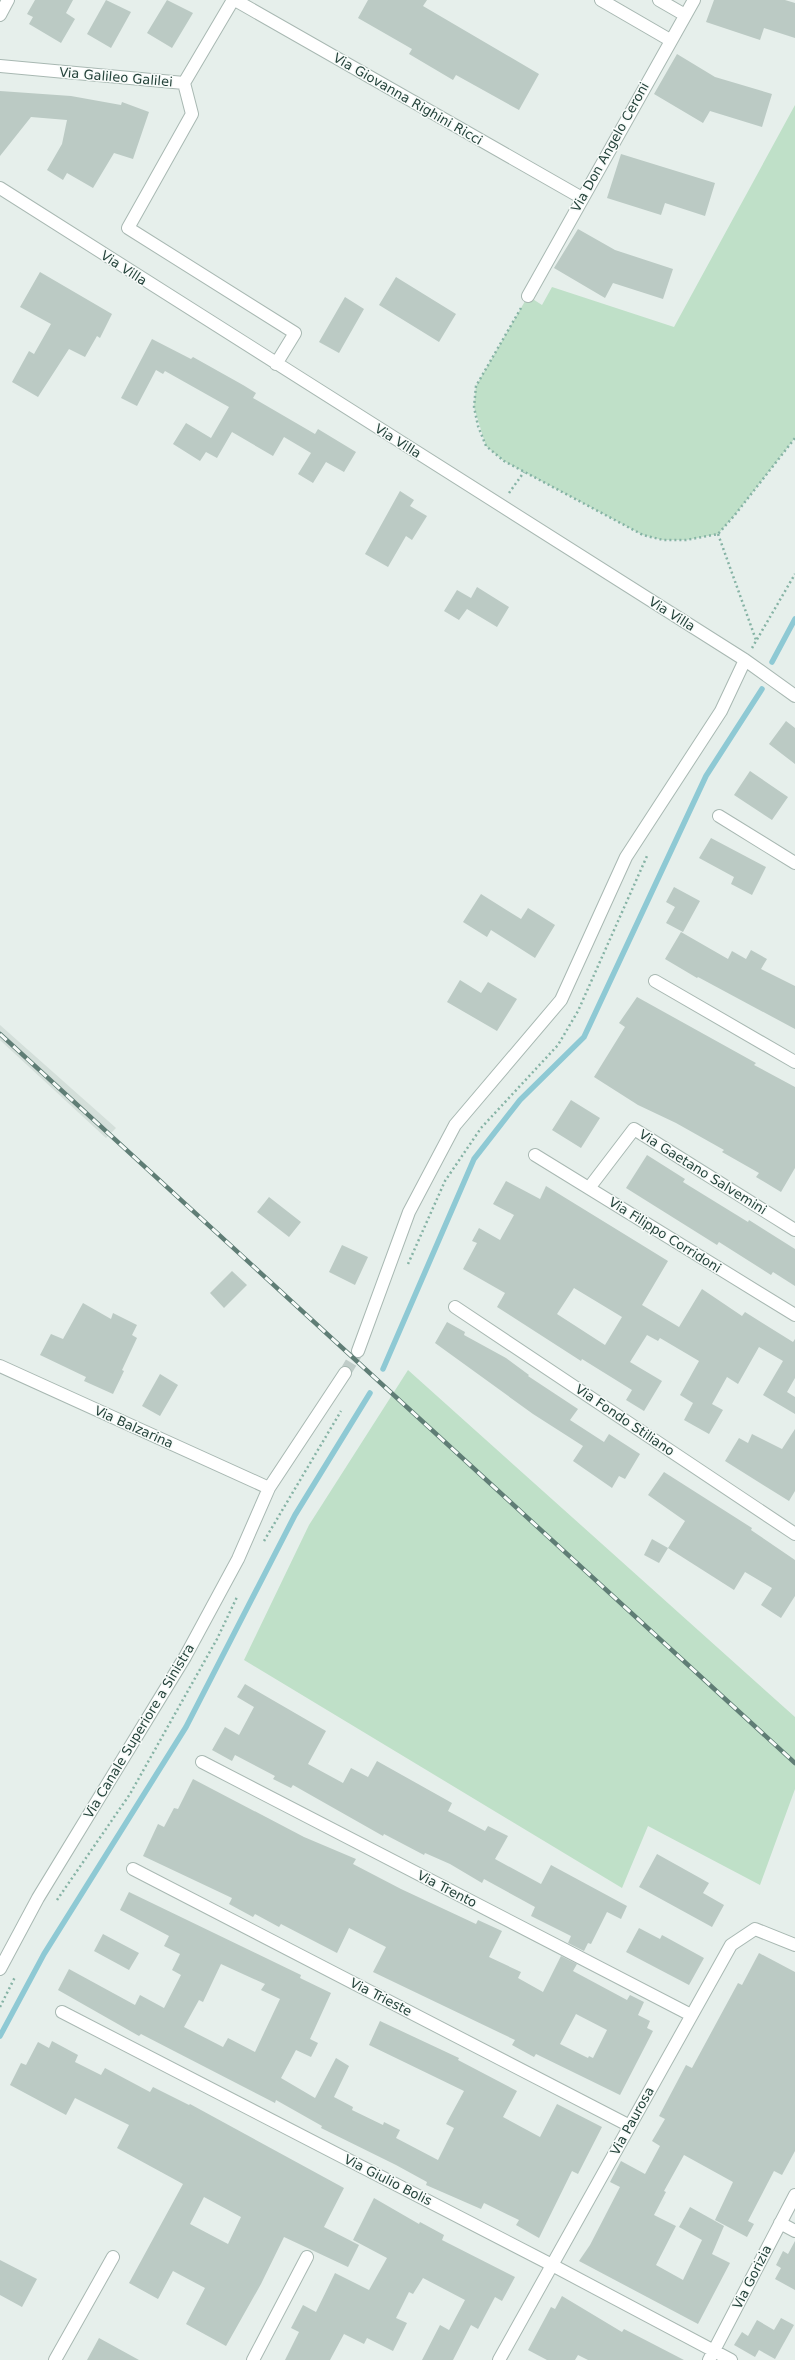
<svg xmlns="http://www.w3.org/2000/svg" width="795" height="2360" font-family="'DejaVu Sans',sans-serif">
	<rect width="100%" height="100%" fill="#e6efeb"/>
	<path fill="#d4dfda" d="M 0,1025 L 116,1128 L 106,1138 L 0,1040 Z"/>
	<path fill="#bfe0c8" d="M 795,105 L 795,438 L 734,516 L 718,534 L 686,540 L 663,540 L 643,535 L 504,461 L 486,446 L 474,407 L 476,386 L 528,296 L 542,305 L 552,287 L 674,327 Z
		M 408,1370 L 795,1717 L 795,1789 L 760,1885 L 648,1826 L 622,1888 L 244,1660 L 309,1525 Z"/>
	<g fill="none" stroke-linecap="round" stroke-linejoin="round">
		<path stroke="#8ec9d4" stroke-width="5.5" d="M 772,662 L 795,619
			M 383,1369 L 474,1159 L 520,1100 L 584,1037 L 706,776 L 762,689
			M 0,2036 L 44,1954 L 186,1727 L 295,1515 L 370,1393"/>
	</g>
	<path fill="#bbcac4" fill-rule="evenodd" d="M 35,0 L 73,0 L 66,13 L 75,19 L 61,43 L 29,24 L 33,17 L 27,14 Z
		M 106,0 L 131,12 L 111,48 L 87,34 Z
		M 167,0 L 193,13 L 172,48 L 147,33 Z
		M 368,0 L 427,0 L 423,6 L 539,74 L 519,110 L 456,75 L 453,80 L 409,54 L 412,49 L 358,18 Z
		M 714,0 L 785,0 L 795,3 L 795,38 L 764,28 L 760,40 L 706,22 Z
		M 677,54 L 715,77 L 772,94 L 762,127 L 710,111 L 703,123 L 654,94 Z
		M 0,91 L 71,96 L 121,105 L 122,102 L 149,112 L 133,159 L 114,153 L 93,188 L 67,173 L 63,180 L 47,170 L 62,144 L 67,120 L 31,117 L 0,156 Z
		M 621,154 L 715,183 L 705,216 L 665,203 L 661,215 L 607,198 Z
		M 578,229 L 615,250 L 673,269 L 663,299 L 613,283 L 605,298 L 554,268 Z
		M 40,272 L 112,314 L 100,338 L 97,336 L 85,357 L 69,349 L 38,397 L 12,382 L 29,351 L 34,354 L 51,324 L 20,307 Z
		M 396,277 L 456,314 L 439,342 L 379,305 Z
		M 345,297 L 364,309 L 339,353 L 319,342 Z
		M 152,339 L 191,359 L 193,357 L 243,385 L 256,393 L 253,398 L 315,434 L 318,429 L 356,452 L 344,472 L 326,462 L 313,483 L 298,474 L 311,453 L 284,437 L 273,456 L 232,432 L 217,458 L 206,452 L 200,461 L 173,444 L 186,423 L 211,438 L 229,407 L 165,371 L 163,374 L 156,370 L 137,406 L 121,398 Z
		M 400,491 L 414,500 L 410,506 L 427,516 L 412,540 L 406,536 L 388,567 L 365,554 Z
		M 477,587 L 509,607 L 497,627 L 467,609 L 459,620 L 444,611 L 457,590 L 471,598 Z
		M 786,721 L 795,728 L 795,764 L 769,744 Z
		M 750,771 L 788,797 L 772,820 L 734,795 Z
		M 711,838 L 766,867 L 752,895 L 731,884 L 734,877 L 699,858 Z
		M 674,887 L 700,901 L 683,932 L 666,923 L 675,907 L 666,902 Z
		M 481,894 L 521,919 L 528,908 L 555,925 L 535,958 L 491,930 L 487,937 L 463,922 Z
		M 681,932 L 728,959 L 732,951 L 746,959 L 751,950 L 767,959 L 761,969 L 795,986 L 795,1029 L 698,977 L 697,978 L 665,959 Z
		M 460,980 L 481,993 L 488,982 L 517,999 L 497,1031 L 447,1002 Z
		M 637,997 L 756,1063 L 754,1065 L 795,1087 L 795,1168 L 781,1192 L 756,1177 L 759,1173 L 722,1152 L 724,1150 L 676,1123 L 638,1105 L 594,1077 L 625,1027 L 619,1023 Z
		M 571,1100 L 600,1118 L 581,1148 L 552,1130 Z
		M 647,1155 L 685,1179 L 683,1182 L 748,1222 L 749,1220 L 795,1249 L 795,1286 L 773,1272 L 771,1275 L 719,1242 L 717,1245 L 626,1188 Z
		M 506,1181 L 540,1199 L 546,1186 L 668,1261 L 642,1305 L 679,1327 L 702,1289 L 742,1316 L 745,1312 L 793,1342 L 795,1339 L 795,1378 L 787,1392 L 795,1397 L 795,1414 L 763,1395 L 783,1361 L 759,1347 L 738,1384 L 727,1377 L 712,1404 L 723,1410 L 709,1434 L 684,1420 L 693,1403 L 680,1395 L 699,1361 L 660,1338 L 658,1341 L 647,1335 L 630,1362 L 662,1381 L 644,1411 L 626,1400 L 632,1390 L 582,1359 L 581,1361 L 497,1307 L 505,1293 L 463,1269 L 477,1243 L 472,1241 L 479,1228 L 500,1240 L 514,1215 L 493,1204 ZM 574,1288 L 622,1317 L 605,1345 L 557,1314 Z
		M 269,1197 L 301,1222 L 289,1237 L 257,1212 Z
		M 342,1245 L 368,1257 L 355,1285 L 329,1272 Z
		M 232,1271 L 247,1285 L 224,1308 L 210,1293 Z
		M 83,1303 L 111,1319 L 113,1313 L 137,1325 L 132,1335 L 137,1338 L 122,1370 L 124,1371 L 113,1394 L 84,1381 L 86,1377 L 40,1355 L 51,1334 L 63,1339 Z
		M 447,1322 L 465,1332 L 464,1335 L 506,1358 L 529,1375 L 528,1376 L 578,1409 L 570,1420 L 604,1442 L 609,1434 L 640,1454 L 625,1479 L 619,1476 L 612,1488 L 573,1461 L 583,1446 L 533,1414 L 435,1343 Z
		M 160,1374 L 178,1385 L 160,1416 L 142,1406 Z
		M 795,1429 L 795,1491 L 789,1501 L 725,1461 L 739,1438 L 748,1443 L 752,1434 L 782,1449 Z
		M 664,1472 L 752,1528 L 751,1530 L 795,1560 L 795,1596 L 781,1618 L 761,1605 L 772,1588 L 745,1572 L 734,1590 L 668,1548 L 685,1521 L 648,1495 Z
		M 652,1539 L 668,1548 L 659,1563 L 644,1555 Z
		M 245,1684 L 326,1731 L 308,1764 L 343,1783 L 351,1768 L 368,1777 L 377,1761 L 452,1803 L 448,1811 L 485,1831 L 488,1826 L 508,1836 L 495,1859 L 541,1884 L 551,1865 L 627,1906 L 621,1919 L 607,1912 L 591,1944 L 588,1943 L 584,1951 L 568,1943 L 571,1936 L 531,1916 L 535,1907 L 484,1879 L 482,1883 L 450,1864 L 425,1853 L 424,1855 L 384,1834 L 383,1836 L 293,1785 L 291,1788 L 273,1779 L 275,1776 L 235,1755 L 232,1761 L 212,1750 L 225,1727 L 239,1735 L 254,1707 L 237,1697 Z
		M 193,1779 L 304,1837 L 356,1859 L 353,1864 L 401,1889 L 476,1924 L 478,1920 L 502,1931 L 489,1957 L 521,1972 L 518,1978 L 543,1992 L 561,1956 L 577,1964 L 573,1971 L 627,2000 L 630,1995 L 644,2002 L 638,2015 L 650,2021 L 647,2028 L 653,2031 L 620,2095 L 536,2054 L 534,2057 L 512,2045 L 515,2040 L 373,1972 L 386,1947 L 349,1928 L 337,1953 L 281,1924 L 279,1927 L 255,1914 L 253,1917 L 229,1904 L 232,1898 L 143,1856 L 158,1824 L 164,1827 L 174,1808 L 178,1809 ZM 576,2014 L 607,2030 L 593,2058 L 589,2056 L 588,2058 L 560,2044 Z
		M 657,1854 L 709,1883 L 703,1893 L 724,1905 L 712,1927 L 639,1887 Z
		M 129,1892 L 301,1975 L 300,1978 L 331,1993 L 310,2039 L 318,2043 L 311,2057 L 296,2050 L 281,2078 L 315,2098 L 336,2058 L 349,2066 L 334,2097 L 353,2107 L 352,2110 L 383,2125 L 384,2122 L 400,2130 L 396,2138 L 438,2160 L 454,2128 L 446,2124 L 464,2091 L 369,2045 L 380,2021 L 459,2058 L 458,2060 L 517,2091 L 503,2117 L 540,2137 L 557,2104 L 602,2127 L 578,2174 L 572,2171 L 539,2238 L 516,2225 L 519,2220 L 484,2203 L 481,2209 L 426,2185 L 427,2182 L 396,2165 L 321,2128 L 322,2126 L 276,2100 L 275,2103 L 141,2034 L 139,2036 L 58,1990 L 69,1969 L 135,2005 L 140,1995 L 164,2008 L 181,1975 L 172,1970 L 180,1954 L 164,1946 L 169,1936 L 120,1910 ZM 221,1964 L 265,1984 L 261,1990 L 280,1999 L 255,2052 L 228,2038 L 223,2047 L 184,2027 L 199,2000 L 203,2002 Z
		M 639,1928 L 660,1939 L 662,1935 L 704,1958 L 689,1985 L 626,1952 Z
		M 103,1934 L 139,1953 L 129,1970 L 94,1951 Z
		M 759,1953 L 795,1972 L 795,2151 L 782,2175 L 774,2171 L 748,2221 L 754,2224 L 747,2237 L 715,2220 L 733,2182 L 684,2155 L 664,2191 L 666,2192 L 654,2215 L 676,2226 L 656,2265 L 683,2280 L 702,2240 L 679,2227 L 690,2207 L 724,2226 L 712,2254 L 730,2263 L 698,2324 L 579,2261 L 590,2245 L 620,2187 L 610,2182 L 621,2161 L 645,2174 L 660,2146 L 652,2141 L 665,2119 L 659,2116 L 686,2065 L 692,2068 L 738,1983 L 742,1985 Z
		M 52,2041 L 78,2055 L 75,2062 L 101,2075 L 105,2068 L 150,2092 L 153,2087 L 189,2105 L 190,2104 L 344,2188 L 324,2227 L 359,2245 L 348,2267 L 284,2237 L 261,2284 L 226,2346 L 186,2324 L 205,2288 L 173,2271 L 158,2299 L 129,2283 L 183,2184 L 117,2148 L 129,2125 L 75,2098 L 66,2115 L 10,2085 L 21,2063 L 26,2065 L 38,2042 L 49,2048 ZM 204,2197 L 241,2217 L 228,2244 L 190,2224 Z
		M 374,2198 L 419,2224 L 420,2222 L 444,2235 L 442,2240 L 515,2277 L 502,2301 L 495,2297 L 478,2329 L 471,2325 L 453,2360 L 422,2360 L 440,2325 L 449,2330 L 465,2300 L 423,2278 L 413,2294 L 409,2292 L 396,2318 L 407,2323 L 393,2351 L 367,2338 L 364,2344 L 344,2334 L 330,2360 L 285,2360 L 299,2332 L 291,2328 L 303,2305 L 316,2312 L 335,2273 L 369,2290 L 387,2258 L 353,2240 Z
		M 795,2241 L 795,2290 L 775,2279 L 781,2268 L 776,2265 L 783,2251 L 788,2254 Z
		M 0,2260 L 37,2279 L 22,2307 L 0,2295 Z
		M 562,2296 L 622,2332 L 624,2329 L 684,2360 L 588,2360 L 578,2355 L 575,2360 L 547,2360 L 528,2350 L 551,2307 L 555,2309 Z
		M 781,2318 L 794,2325 L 775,2359 L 759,2350 L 755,2357 L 734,2345 L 742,2332 L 748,2336 L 757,2320 L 774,2330 Z
		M 99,2338 L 139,2360 L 87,2360 Z"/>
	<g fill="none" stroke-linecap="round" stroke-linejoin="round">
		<path stroke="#bfccc8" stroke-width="12" stroke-dasharray="12 6" stroke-linecap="butt" d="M 345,1373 L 358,1351"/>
		<g stroke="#a8b8b2" stroke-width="14">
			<path id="minor" d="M 235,0 L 582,198
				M 601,0 L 670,40
				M 659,0 L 685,15
				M 0,15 L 8,0
				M 0,66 L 184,83 L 233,0
				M 184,83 L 192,114 L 128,228 L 295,333 L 276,364
				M 0,188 L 745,660 L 795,696
				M 528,296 L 694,0
				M 719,816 L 795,863
				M 655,981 L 795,1062
				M 535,1155 L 795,1315
				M 589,1188 L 634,1129 L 795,1230
				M 455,1307 L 795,1534
				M 358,1351 L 409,1212 L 455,1125 L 561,1000 L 626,857 L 721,711 L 745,660
				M 0,1366 L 269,1488
				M 202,1762 L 691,2015
				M 133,1869 L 630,2126
				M 0,1969 L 38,1898 L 185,1657 L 238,1559 L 269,1488 L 345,1373
				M 62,2012 L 552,2265 L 731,2360
				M 780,2223 L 795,2231
				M 55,2360 L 113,2257
				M 253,2360 L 307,2257
				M 499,2360 L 731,1945 L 755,1929 L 795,1945
				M 709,2360 L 795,2195"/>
		</g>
		<path stroke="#86b3a5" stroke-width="2.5" stroke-dasharray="2 3" stroke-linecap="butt" d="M 521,308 L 476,386 L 474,407 L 478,426 L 486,446 L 504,461 L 643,535 L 663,540 L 686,540 L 718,534 L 734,516 L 795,438
			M 509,493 L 524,472
			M 718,534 L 756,640
			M 752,648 L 795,574
			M 408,1264 L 445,1181 L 481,1128 L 558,1045 L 578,1011 L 647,856
			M 264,1541 L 341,1411
			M 57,1900 L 130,1794 L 217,1639 L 237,1597
			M 0,2007 L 15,1977"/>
		<use href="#minor" stroke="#fff" stroke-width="12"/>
		<g stroke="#5f7d75" stroke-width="4.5">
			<path id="rail" d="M 0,1034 L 795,1763"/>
		</g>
		<use href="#rail" stroke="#f7fbf9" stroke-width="3" stroke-dasharray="9" stroke-linecap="butt"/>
	</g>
	<g text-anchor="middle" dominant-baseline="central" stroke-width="3" stroke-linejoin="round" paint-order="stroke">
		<g font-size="13" fill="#24423a" stroke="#f7fbf9">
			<text transform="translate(116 77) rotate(5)">Via Galileo Galilei</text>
			<text transform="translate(408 99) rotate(30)">Via Giovanna Righini Ricci</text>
			<text transform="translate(610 147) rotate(-61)">Via Don Angelo Ceroni</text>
			<text transform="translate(124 268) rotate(33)">Via Villa</text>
			<text transform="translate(398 441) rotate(32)">Via Villa</text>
			<text transform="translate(672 614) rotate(32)">Via Villa</text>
			<text transform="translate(703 1172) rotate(32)">Via Gaetano Salvemini</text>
			<text transform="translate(665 1235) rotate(32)">Via Filippo Corridoni</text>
			<text transform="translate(625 1420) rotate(34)">Via Fondo Stiliano</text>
			<text transform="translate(134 1427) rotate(24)">Via Balzarina</text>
			<text transform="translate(139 1731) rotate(-59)">Via Canale Superiore a Sinistra</text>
			<text transform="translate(447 1889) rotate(27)">Via Trento</text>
			<text transform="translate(381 1997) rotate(27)">Via Trieste</text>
			<text transform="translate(632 2121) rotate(-61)">Via Paurosa</text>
			<text transform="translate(388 2180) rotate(27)">Via Giulio Bolis</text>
			<text transform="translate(752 2277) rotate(-63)">Via Gorizia</text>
		</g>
	</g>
</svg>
